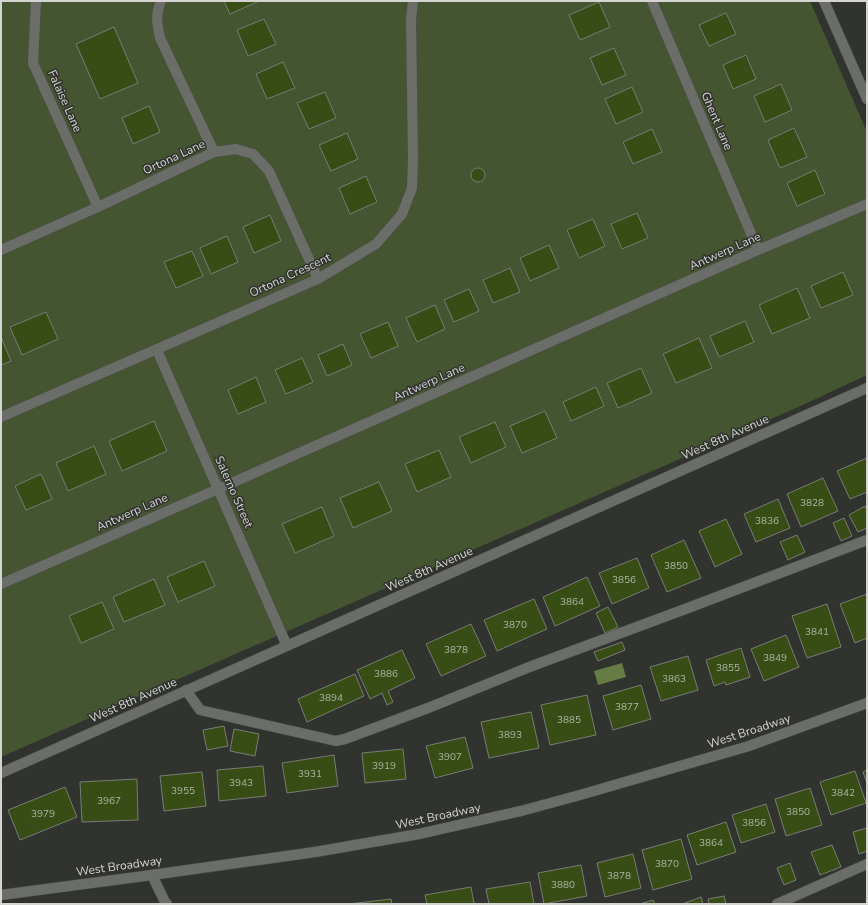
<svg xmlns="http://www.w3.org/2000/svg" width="868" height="905" font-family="'Nunito Sans',sans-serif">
	<rect width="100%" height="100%" fill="#31332e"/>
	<path fill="#455431" d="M 1,1 L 810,1 L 867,132 L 867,375 L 805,404 L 1,757 Z"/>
	<path fill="#657d45" d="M 622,663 L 626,677 L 598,685 L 594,671 Z"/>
	<path fill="#384d15" stroke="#797b76" d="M 224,1 L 257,1 L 257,2 L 230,14 Z
		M 599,2 L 610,27 L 580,40 L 569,15 Z
		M 726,13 L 736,34 L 709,46 L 699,25 Z
		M 264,19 L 276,44 L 248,56 L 237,30 Z
		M 114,27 L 138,83 L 100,99 L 76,44 Z
		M 614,48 L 626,75 L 602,85 L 590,58 Z
		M 746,55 L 756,79 L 733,89 L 723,65 Z
		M 283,62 L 295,88 L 267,99 L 256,74 Z
		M 781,84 L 792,110 L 765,122 L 754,96 Z
		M 632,87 L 643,112 L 616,124 L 605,99 Z
		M 325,92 L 336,118 L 309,129 L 297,103 Z
		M 149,106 L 160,132 L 133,144 L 122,118 Z
		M 794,128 L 807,157 L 780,168 L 768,140 Z
		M 652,129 L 662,152 L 633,164 L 623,142 Z
		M 347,133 L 358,159 L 331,171 L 319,145 Z
		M471 175a7 7 0 1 1 14 0a7 7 0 1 1-14 0Z
		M 815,170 L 825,194 L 797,206 L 787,183 Z
		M 366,176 L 377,202 L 350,214 L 339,188 Z
		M 637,213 L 648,238 L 622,249 L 611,224 Z
		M 270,215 L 281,241 L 254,253 L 243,227 Z
		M 593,219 L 605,246 L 579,258 L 567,230 Z
		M 227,236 L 238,262 L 211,274 L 200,248 Z
		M 549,245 L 559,268 L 530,281 L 520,258 Z
		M 192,251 L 203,276 L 176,288 L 164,262 Z
		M 510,268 L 520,292 L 493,303 L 483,280 Z
		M 843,272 L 853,295 L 821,308 L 811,286 Z
		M 797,288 L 810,318 L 772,334 L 759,305 Z
		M 469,289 L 479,311 L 454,322 L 444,300 Z
		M 435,305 L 445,329 L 417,342 L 406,318 Z
		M 46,312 L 58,339 L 22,355 L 10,327 Z
		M 745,321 L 754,342 L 719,357 L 710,336 Z
		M 388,322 L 398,346 L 371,358 L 360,334 Z
		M 1,337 L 11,361 L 1,365 Z
		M 699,338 L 712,368 L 676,383 L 663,354 Z
		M 343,344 L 352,365 L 327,376 L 318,355 Z
		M 302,358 L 313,382 L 286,394 L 275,370 Z
		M 641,368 L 652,393 L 618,408 L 607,383 Z
		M 256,377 L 266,402 L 238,414 L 228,390 Z
		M 596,387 L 604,406 L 571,421 L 563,402 Z
		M 545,411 L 557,438 L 522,453 L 510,426 Z
		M 154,421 L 167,451 L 122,471 L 109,441 Z
		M 495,422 L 506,447 L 471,463 L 459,437 Z
		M 94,446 L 106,474 L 68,491 L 56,463 Z
		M 439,450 L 451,477 L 417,492 L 405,464 Z
		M 867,458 L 867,492 L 850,499 L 837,471 Z
		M 41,474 L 52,499 L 26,510 L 15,486 Z
		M 823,478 L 838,511 L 801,527 L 787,494 Z
		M 379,482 L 392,511 L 353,528 L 340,498 Z
		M 778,499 L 790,528 L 756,542 L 744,514 Z
		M 865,506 L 867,510 L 867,528 L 858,532 L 849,515 Z
		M 322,507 L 334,536 L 295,553 L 282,524 Z
		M 844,518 L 852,536 L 841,541 L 833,523 Z
		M 726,519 L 742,554 L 715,567 L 699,531 Z
		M 797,535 L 805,552 L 788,560 L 780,542 Z
		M 684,540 L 701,578 L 667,592 L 651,555 Z
		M 637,558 L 649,588 L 612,604 L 599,573 Z
		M 204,561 L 215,586 L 178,602 L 167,577 Z
		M 587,577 L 600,606 L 555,626 L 543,597 Z
		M 154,579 L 165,605 L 124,622 L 113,597 Z
		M 867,594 L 867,638 L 855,643 L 840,604 Z
		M 534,599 L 547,629 L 497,651 L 484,620 Z
		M 102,602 L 114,629 L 81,643 L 69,616 Z
		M 827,604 L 841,647 L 807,658 L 792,616 Z
		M 608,607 L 618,627 L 605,633 L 596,613 Z
		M 471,624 L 486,656 L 441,676 L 426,644 Z
		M 786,635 L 799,667 L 764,681 L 751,649 Z
		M 622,642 L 625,650 L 598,661 L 594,652 Z
		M 741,648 L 750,677 L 726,685 L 725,682 L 714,686 L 706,660 Z
		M 402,650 L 415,678 L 388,691 L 393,702 L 387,705 L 382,693 L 370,699 L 357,670 Z
		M 688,656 L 698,690 L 661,701 L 650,667 Z
		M 355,674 L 364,696 L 307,722 L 298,699 Z
		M 641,685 L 651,719 L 613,730 L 603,696 Z
		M 587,695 L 596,735 L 550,745 L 541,705 Z
		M 531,712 L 539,748 L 489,758 L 481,722 Z
		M 224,726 L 228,746 L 207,750 L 203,730 Z
		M 234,729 L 259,734 L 255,756 L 230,751 Z
		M 465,737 L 473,768 L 435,778 L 426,746 Z
		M 403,749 L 406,779 L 365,783 L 362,753 Z
		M 334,755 L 338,786 L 287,793 L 282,763 Z
		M 263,766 L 266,796 L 219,801 L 217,770 Z
		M 867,770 L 867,783 L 863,772 Z
		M 855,771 L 866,803 L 831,815 L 820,782 Z
		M 202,772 L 206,806 L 164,811 L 160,776 Z
		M 137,779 L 138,820 L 82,822 L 80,782 Z
		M 65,787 L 77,817 L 20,840 L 8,810 Z
		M 810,788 L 822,825 L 786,836 L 775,799 Z
		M 766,804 L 775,832 L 741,843 L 732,815 Z
		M 726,822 L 736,852 L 697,865 L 687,835 Z
		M 867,828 L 867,851 L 859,854 L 853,832 Z
		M 681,839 L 692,879 L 653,890 L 642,850 Z
		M 832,845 L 841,867 L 820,875 L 811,852 Z
		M 633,854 L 641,888 L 605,897 L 597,863 Z
		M 790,863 L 796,880 L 784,885 L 777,868 Z
		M 581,865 L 587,896 L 544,904 L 538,873 Z
		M 530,882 L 534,904 L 489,904 L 486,889 Z
		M 471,887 L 474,904 L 427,904 L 425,895 Z
		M 724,896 L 726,904 L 709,904 L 708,899 Z
		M 701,897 L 703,904 L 682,904 Z
		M 391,899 L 392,904 L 349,904 Z
		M 653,900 L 655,904 L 640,904 Z"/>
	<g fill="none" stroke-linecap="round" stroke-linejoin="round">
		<g stroke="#4d4f4b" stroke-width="11">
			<path id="service" d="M 33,63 L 36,1
				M 186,690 L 200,710 L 336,741 L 345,739 L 428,708 L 532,666 L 688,608 L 867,540
				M 152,875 L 165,902 L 167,904
				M 777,904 L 867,864"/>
		</g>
		<g stroke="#4d4f4b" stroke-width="11">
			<path id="minor" d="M 161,1 C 155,16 157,23 160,38 L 214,152
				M 652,1 L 758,250
				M 824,1 L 867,99
				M 33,63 L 98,207
				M 1,250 L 98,207 L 214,152 L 236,149 L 253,154 L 269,171 L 318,279
				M 157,350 L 287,646
				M 1,417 L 318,279 L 376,244 L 402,214 L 412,188 L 413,160 L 411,20 L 413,1
				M 1,584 L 218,489 L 758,250 L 867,204
				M 1,773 L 867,388
				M 1,895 L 152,875 L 315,852 L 419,834 L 521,811 L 580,795 L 749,746 L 867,703"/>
		</g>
		<use href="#service" stroke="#6b6e68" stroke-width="10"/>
		<use href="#minor" stroke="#6b6e68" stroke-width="10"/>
	</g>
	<g text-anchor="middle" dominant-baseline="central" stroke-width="3" stroke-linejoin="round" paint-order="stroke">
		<g font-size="10" fill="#adb3a3">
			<text x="812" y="503">3828</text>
			<text x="767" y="521">3836</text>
			<text x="676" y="566">3850</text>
			<text x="624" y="580">3856</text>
			<text x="572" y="602">3864</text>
			<text x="515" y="625">3870</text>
			<text x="817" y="632">3841</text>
			<text x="456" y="650">3878</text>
			<text x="775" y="658">3849</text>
			<text x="728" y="668">3855</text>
			<text x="386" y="674">3886</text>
			<text x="674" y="679">3863</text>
			<text x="331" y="698">3894</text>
			<text x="627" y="707">3877</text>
			<text x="569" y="720">3885</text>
			<text x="510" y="735">3893</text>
			<text x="450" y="757">3907</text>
			<text x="384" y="766">3919</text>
			<text x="310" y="774">3931</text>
			<text x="241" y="783">3943</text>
			<text x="183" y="791">3955</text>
			<text x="843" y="793">3842</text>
			<text x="109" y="801">3967</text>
			<text x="798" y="812">3850</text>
			<text x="43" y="814">3979</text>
			<text x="754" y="823">3856</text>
			<text x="711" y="843">3864</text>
			<text x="667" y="864">3870</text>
			<text x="619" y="876">3878</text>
			<text x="563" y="885">3880</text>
		</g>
		<g font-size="12" fill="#d4d5d2" stroke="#31332e">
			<text transform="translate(65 101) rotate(66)">Falaise Lane</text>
			<text transform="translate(717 121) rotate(67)">Ghent Lane</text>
			<text transform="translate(174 157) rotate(-25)">Ortona Lane</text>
			<text transform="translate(725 251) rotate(-24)">Antwerp Lane</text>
			<text transform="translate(290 275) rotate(-25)">Ortona Crescent</text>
			<text transform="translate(429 382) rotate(-24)">Antwerp Lane</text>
			<text transform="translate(725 437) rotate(-24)">West 8th Avenue</text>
			<text transform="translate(234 492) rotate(66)">Salerno Street</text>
			<text transform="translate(132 512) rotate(-24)">Antwerp Lane</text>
			<text transform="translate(429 569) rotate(-24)">West 8th Avenue</text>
			<text transform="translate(133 700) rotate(-24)">West 8th Avenue</text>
			<text transform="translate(749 731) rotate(-18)">West Broadway</text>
			<text transform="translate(438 816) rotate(-12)">West Broadway</text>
			<text transform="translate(119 866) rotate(-8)">West Broadway</text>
		</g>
	</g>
	<rect width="868" height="905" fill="none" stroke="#d4d5d2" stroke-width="4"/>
</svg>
